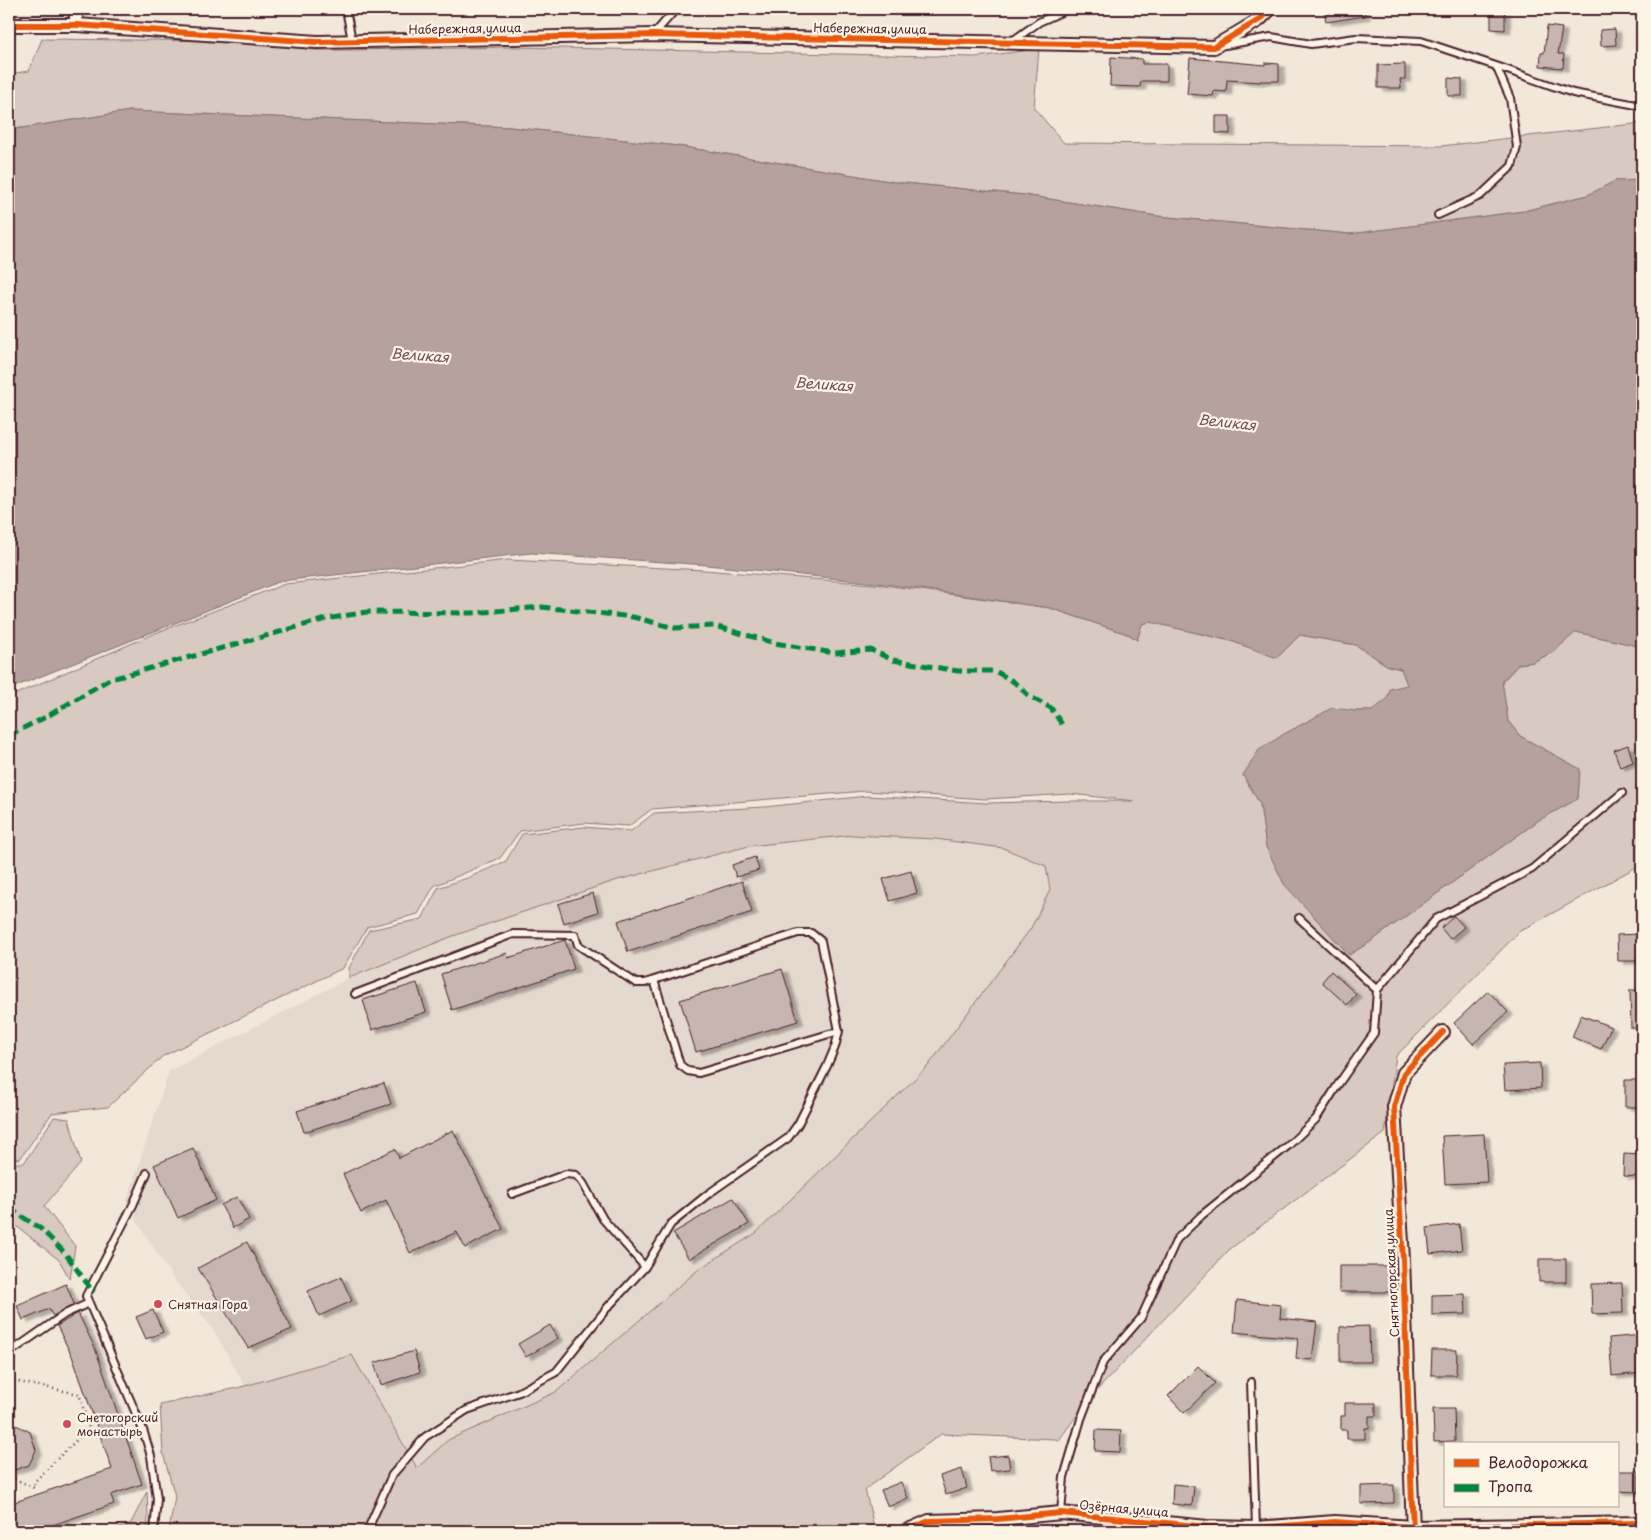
<svg xmlns="http://www.w3.org/2000/svg" width="1651" height="1540" font-family="'Playpen Sans',sans-serif">
	<defs>
		<filter id="shadow"><feDropShadow dx="5.5" dy="3" stdDeviation="1" flood-color="#0004"/></filter>
	</defs>
	<rect width="100%" height="100%" fill="#f1e8da"/>
	<filter id="ink" filterUnits="userSpaceOnUse"><feTurbulence type="fractalNoise" baseFrequency=".02" numOctaves="2"/><feDisplacementMap in="SourceGraphic" scale="10" xChannelSelector="R" yChannelSelector="G"/><feConvolveMatrix kernelMatrix="1 2 1 2 8 2 1 2 1" color-interpolation-filters="sRGB"/></filter>
	<g filter="url(#ink)">
		<path fill="#e4d9cd" d="M 853,835 L 935,839 L 1003,848 L 1046,866 L 1050,890 L 1029,933 L 928,1066 L 756,1233 L 699,1269 L 556,1392 L 448,1440 L 417,1468 L 352,1355 L 245,1386 L 213,1329 L 172,1277 L 126,1204 L 169,1071 L 349,978 L 453,936 L 614,881 L 749,846 Z"/>
		<path fill="#d8cac0" stroke="#917476" d="M 42,39 L 234,41 L 315,50 L 350,50 L 514,47 L 976,57 L 1039,49 L 1034,108 L 1064,143 L 1441,146 L 1642,123 L 1642,180 L 1615,181 L 1588,195 L 1524,211 L 1350,234 L 1157,216 L 1024,195 L 895,182 L 678,146 L 510,127 L 130,111 L 9,130 L 9,74 L 29,71 Z
			M 508,560 L 704,570 L 884,585 L 1050,608 L 1130,635 L 1137,640 L 1142,624 L 1150,622 L 1231,641 L 1277,657 L 1300,635 L 1356,645 L 1388,666 L 1401,669 L 1408,685 L 1372,711 L 1357,711 L 1243,775 L 1260,804 L 1266,847 L 1349,955 L 1370,942 L 1539,820 L 1578,798 L 1580,769 L 1520,736 L 1508,721 L 1502,682 L 1519,664 L 1533,662 L 1553,652 L 1576,632 L 1642,647 L 1642,864 L 1520,931 L 1396,1056 L 1385,1133 L 1230,1249 L 1088,1400 L 1059,1440 L 1055,1439 L 941,1434 L 865,1489 L 875,1531 L 169,1531 L 175,1496 L 163,1453 L 160,1405 L 245,1386 L 352,1355 L 417,1468 L 448,1440 L 556,1392 L 699,1269 L 756,1233 L 928,1066 L 1031,928 L 1050,890 L 1046,866 L 1003,848 L 935,839 L 853,835 L 749,846 L 614,881 L 453,936 L 349,978 L 349,968 L 369,930 L 422,919 L 438,888 L 470,877 L 506,861 L 522,834 L 584,827 L 631,831 L 654,813 L 765,807 L 867,796 L 987,803 L 1069,801 L 1135,801 L 1070,794 L 985,799 L 865,791 L 652,809 L 629,826 L 584,823 L 520,831 L 500,858 L 434,886 L 418,914 L 367,927 L 343,968 L 163,1056 L 108,1107 L 52,1113 L 20,1159 L 9,1158 L 9,697 L 158,632 L 285,584 Z
			M 54,1117 L 69,1119 L 81,1163 L 44,1206 L 75,1246 L 70,1279 L 59,1260 L 9,1220 L 9,1163 L 24,1163 Z
			M 147,1491 L 148,1517 L 147,1531 L 112,1531 L 131,1523 Z"/>
		<path fill="#b6a19c" stroke="#8b6d6f" d="M 130,111 L 510,127 L 678,146 L 895,182 L 1024,195 L 1157,216 L 1350,234 L 1524,211 L 1588,195 L 1615,181 L 1642,180 L 1642,647 L 1576,632 L 1553,652 L 1533,662 L 1519,664 L 1502,681 L 1508,721 L 1520,736 L 1580,769 L 1578,799 L 1539,820 L 1370,942 L 1349,955 L 1284,884 L 1266,847 L 1260,804 L 1243,775 L 1259,750 L 1284,734 L 1332,708 L 1357,711 L 1372,711 L 1387,699 L 1390,689 L 1407,685 L 1401,669 L 1388,666 L 1356,645 L 1300,635 L 1277,658 L 1231,641 L 1150,622 L 1142,624 L 1137,640 L 1130,635 L 1050,608 L 886,584 L 707,565 L 531,553 L 281,581 L 9,689 L 9,130 Z"/>
		<path fill="#c7b6af" stroke="#4a1f2b" filter="url(#shadow)" d="M 1324,9 L 1364,9 L 1365,16 L 1326,22 Z
			M 1491,12 L 1505,12 L 1505,30 L 1491,29 Z
			M 1547,26 L 1562,28 L 1558,54 L 1564,54 L 1563,68 L 1540,66 L 1541,53 L 1544,53 Z
			M 1615,29 L 1616,45 L 1601,46 L 1600,30 Z
			M 1111,57 L 1142,59 L 1142,64 L 1167,64 L 1167,81 L 1141,81 L 1140,87 L 1110,86 Z
			M 1190,58 L 1265,65 L 1265,63 L 1279,64 L 1279,81 L 1260,81 L 1260,82 L 1227,80 L 1226,92 L 1214,91 L 1213,96 L 1187,94 Z
			M 1405,64 L 1405,79 L 1400,79 L 1401,88 L 1378,88 L 1378,65 Z
			M 1448,78 L 1462,79 L 1462,96 L 1448,96 Z
			M 1216,116 L 1230,116 L 1230,134 L 1216,133 Z
			M 1628,745 L 1633,762 L 1620,767 L 1614,750 Z
			M 755,857 L 759,870 L 736,877 L 732,865 Z
			M 911,871 L 917,893 L 890,901 L 883,879 Z
			M 742,881 L 752,912 L 628,952 L 618,921 Z
			M 593,893 L 598,912 L 564,923 L 558,904 Z
			M 1454,916 L 1464,927 L 1450,939 L 1441,928 Z
			M 1640,934 L 1640,961 L 1618,961 L 1617,935 Z
			M 565,940 L 574,969 L 452,1010 L 441,974 L 507,953 L 508,958 Z
			M 782,969 L 798,1021 L 696,1052 L 680,1000 Z
			M 1331,971 L 1356,994 L 1347,1005 L 1322,982 Z
			M 417,983 L 426,1012 L 372,1030 L 363,1000 Z
			M 1630,990 L 1642,990 L 1642,1028 L 1631,1028 Z
			M 1488,991 L 1508,1012 L 1473,1044 L 1454,1023 Z
			M 1581,1015 L 1611,1027 L 1601,1049 L 1572,1037 Z
			M 1540,1063 L 1541,1088 L 1505,1090 L 1503,1065 Z
			M 1625,1080 L 1642,1080 L 1642,1107 L 1625,1107 Z
			M 384,1083 L 391,1104 L 304,1132 L 297,1111 Z
			M 453,1130 L 503,1229 L 465,1248 L 457,1232 L 410,1253 L 386,1200 L 361,1213 L 343,1174 L 395,1149 L 399,1158 Z
			M 1484,1134 L 1487,1182 L 1445,1184 L 1442,1136 Z
			M 193,1148 L 216,1200 L 178,1218 L 154,1165 Z
			M 1624,1154 L 1642,1155 L 1642,1177 L 1623,1176 Z
			M 237,1197 L 249,1219 L 233,1228 L 221,1205 Z
			M 733,1198 L 749,1224 L 689,1259 L 673,1233 Z
			M 1459,1224 L 1462,1250 L 1430,1254 L 1427,1228 Z
			M 247,1242 L 292,1329 L 248,1348 L 198,1268 Z
			M 1539,1259 L 1566,1259 L 1566,1282 L 1539,1282 Z
			M 1339,1266 L 1395,1266 L 1396,1292 L 1339,1292 Z
			M 341,1277 L 352,1301 L 319,1316 L 308,1291 Z
			M 1622,1283 L 1623,1313 L 1592,1314 L 1591,1284 Z
			M 66,1284 L 74,1304 L 53,1316 L 49,1309 L 23,1320 L 17,1306 Z
			M 1465,1294 L 1466,1314 L 1432,1315 L 1432,1295 Z
			M 1237,1300 L 1281,1305 L 1280,1318 L 1317,1322 L 1312,1360 L 1296,1358 L 1298,1338 L 1234,1332 Z
			M 153,1310 L 163,1332 L 146,1339 L 136,1317 Z
			M 78,1313 L 95,1348 L 142,1484 L 111,1495 L 114,1504 L 35,1531 L 23,1531 L 22,1528 L 9,1531 L 9,1504 L 112,1469 L 72,1356 L 57,1326 Z
			M 550,1325 L 558,1338 L 526,1357 L 518,1344 Z
			M 1369,1326 L 1370,1362 L 1340,1362 L 1340,1327 Z
			M 1642,1335 L 1642,1373 L 1612,1376 L 1609,1338 Z
			M 1432,1350 L 1457,1350 L 1456,1375 L 1431,1375 Z
			M 414,1351 L 420,1372 L 381,1385 L 374,1363 Z
			M 1198,1366 L 1215,1383 L 1184,1413 L 1168,1396 Z
			M 1345,1403 L 1376,1403 L 1376,1416 L 1369,1416 L 1369,1428 L 1365,1428 L 1365,1439 L 1347,1439 L 1347,1430 L 1341,1430 L 1341,1416 L 1345,1416 Z
			M 1433,1409 L 1454,1409 L 1455,1441 L 1434,1442 Z
			M 16,1425 L 30,1432 L 36,1450 L 29,1465 L 9,1472 L 9,1428 Z
			M 1096,1430 L 1121,1431 L 1120,1452 L 1095,1451 Z
			M 1008,1455 L 1010,1469 L 990,1471 L 988,1457 Z
			M 962,1469 L 967,1488 L 946,1495 L 940,1476 Z
			M 1617,1471 L 1638,1471 L 1638,1492 L 1617,1491 Z
			M 901,1482 L 908,1498 L 888,1507 L 881,1490 Z
			M 1173,1484 L 1194,1486 L 1192,1506 L 1172,1504 Z
			M 1394,1485 L 1394,1503 L 1361,1504 L 1361,1486 Z"/>
		<g fill="none" stroke-linecap="round" stroke-linejoin="round">
			<g stroke="#4a1f2b" stroke-width="10">
				<path id="lane" d="M 346,9 L 352,41
					M 654,34 L 676,9
					M 1011,42 L 1039,22 L 1068,9
					M 1225,45 L 1271,37 L 1311,44 L 1356,38 L 1421,41 L 1496,66 L 1510,98 L 1517,147 L 1512,166 L 1480,196 L 1438,215
					M 1496,66 L 1573,93 L 1642,106
					M 654,980 L 680,1065 L 688,1071 L 699,1073 L 839,1031
					M 1377,990 L 1436,919 L 1532,869 L 1622,793
					M 355,994 L 513,934 L 575,935 L 578,945 L 636,983 L 645,983 L 798,933 L 811,933 L 821,941 L 839,1031 L 835,1047 L 827,1066 L 798,1124 L 788,1138 L 708,1194 L 671,1224 L 645,1267 L 607,1308 L 556,1372 L 519,1392 L 467,1410 L 425,1437 L 392,1475 L 367,1531
					M 147,1173 L 133,1205 L 86,1296 L 143,1430 L 151,1456 L 157,1499 L 154,1531
					M 512,1194 L 566,1174 L 576,1175 L 583,1183 L 603,1219 L 645,1267
					M 9,1353 L 65,1314 L 89,1303
					M 1251,1382 L 1256,1528
					M 1061,1513 L 1064,1477 L 1081,1419 L 1103,1362 L 1141,1318 L 1177,1239 L 1202,1215 L 1289,1145 L 1316,1119 L 1337,1086 L 1374,1033 L 1377,990 L 1299,918"/>
			</g>
			<g stroke="#4a1f2b" stroke-width="16">
				<path id="street" d="M 75,9 L 77,25
					M 9,25 L 77,25 L 317,42 L 653,35 L 1214,47 L 1259,20 L 1270,9
					M 906,1531 L 929,1521 L 998,1519 L 1061,1513 L 1208,1527 L 1256,1528 L 1335,1522 L 1413,1527 L 1642,1523
					M 1413,1531 L 1403,1260 L 1394,1107 L 1404,1073 L 1443,1032"/>
			</g>
			<path stroke="#4a1f2b" stroke-width="2.5" stroke-dasharray="1 4" stroke-linecap="butt" d="M 9,1380 L 79,1394 L 89,1428 L 35,1481 L 34,1488 L 9,1476"/>
			<use href="#lane" stroke="#fcf5e5" stroke-width="6"/>
			<use href="#street" stroke="#fcf5e5" stroke-width="12"/>
			<path stroke="#00873e" stroke-width="5" stroke-dasharray="10 5" stroke-linecap="butt" d="M 9,735 L 46,717 L 108,680 L 326,619 L 367,612 L 472,613 L 542,607 L 633,617 L 675,628 L 714,626 L 775,643 L 834,653 L 871,650 L 893,660 L 958,671 L 995,671 L 1014,682 L 1029,696 L 1051,708 L 1063,726
				M 9,1208 L 41,1229 L 65,1253 L 91,1289 L 95,1291"/>
			<g stroke="#fcf5e5" stroke-width="9">
				<path id="cycleway" d="M 9,25 L 77,25 L 317,42 L 653,35 L 1214,47 L 1259,20 L 1270,9
					M 906,1531 L 929,1521 L 998,1519 L 1061,1513 L 1208,1527 L 1256,1528 L 1335,1522 L 1413,1527 L 1642,1523
					M 1413,1531 L 1403,1260 L 1394,1107 L 1404,1073 L 1443,1032"/>
			</g>
			<use href="#cycleway" stroke="#e8590c" stroke-width="6"/>
		</g>
	</g>
	<g fill="#d1495b" stroke="#fcf5e5" stroke-width="2">
		<circle cx="158" cy="1304" r="5"/>
		<circle cx="67" cy="1424" r="5"/>
	</g>
	<g text-anchor="middle" dominant-baseline="central" stroke-width="4.5" stroke-linejoin="round" paint-order="stroke">
		<g font-size="12" fill="#4a1f2b" stroke="#fcf5e5">
			<text transform="translate(465 28) rotate(-1)">Набережная улица</text>
			<text transform="translate(870 28) rotate(1)">Набережная улица</text>
			<text transform="translate(1391 1273) rotate(-93)">Снятногорская улица</text>
			<text transform="translate(1124 1508) rotate(5)">Озёрная улица</text>
		</g>
		<g font-size="12" fill="#4a1f2b" stroke="#fcf5e5" text-anchor="start">
			<text x="168" y="1304">Снятная Гора</text>
			<text x="77" y="1417">Снетогорский<tspan x="77" dy="14">монастырь</tspan></text>
		</g>
		<g font-size="14" font-style="italic" fill="#704c53" stroke="#fcf5e5">
			<text transform="translate(420 355) rotate(4)">Великая</text>
			<text transform="translate(824 384) rotate(4)">Великая</text>
			<text transform="translate(1227 422) rotate(6)">Великая</text>
		</g>
	</g>
	<rect width="1651" height="1540" fill="none" stroke="#fcf5e5" stroke-width="30"/>
	<rect x="15" y="15" width="1621" height="1510" fill="none" stroke="#4a1f2b" stroke-width="2" filter="url(#ink)"/>
	<rect x="1444" y="1442" width="175" height="65" fill="#fcf5e5" stroke="#b59f9b"/>
	<rect x="1454" y="1459" width="25" height="8" fill="#e8590c" stroke="#b59f9b"/>
	<text x="1488" y="1468" font-size="15" fill="#4a1f2b">Велодорожка</text>
	<rect x="1454" y="1484" width="25" height="8" fill="#00873e" stroke="#b59f9b"/>
	<text x="1488" y="1492" font-size="15" fill="#4a1f2b">Тропа</text>
</svg>
